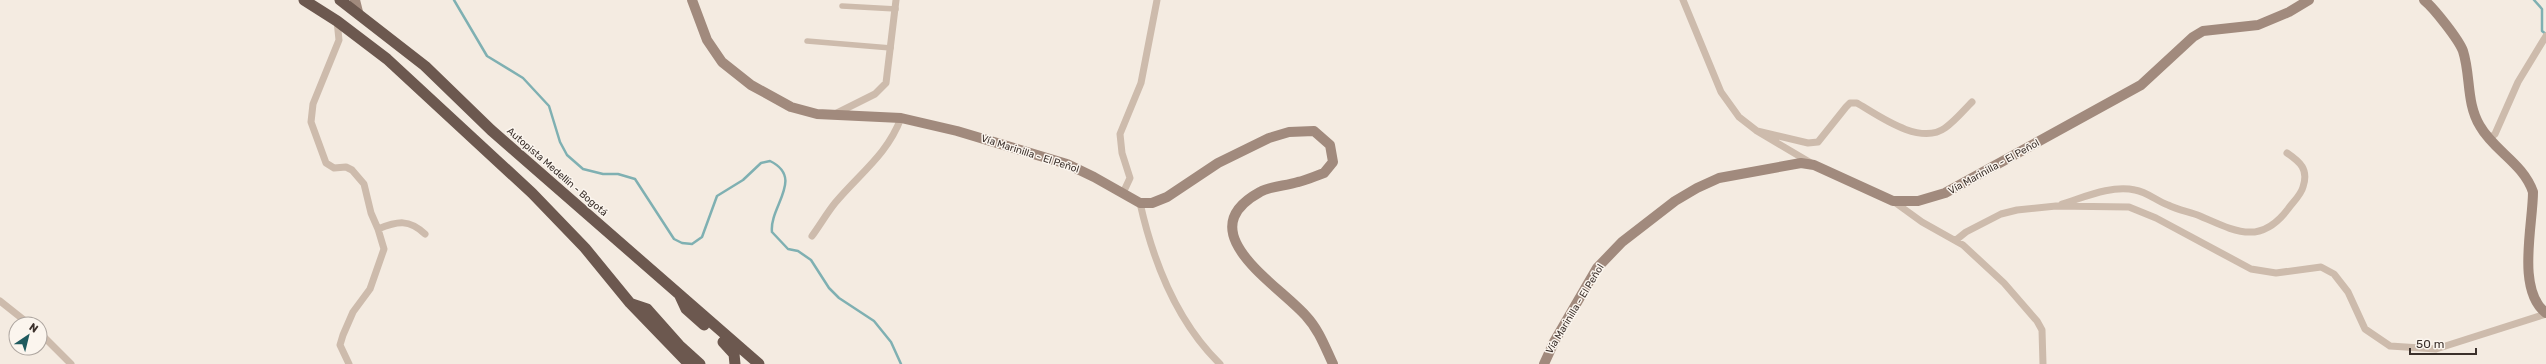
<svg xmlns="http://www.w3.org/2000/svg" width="2546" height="364" font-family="Rubik,sans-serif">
	<rect width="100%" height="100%" fill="#f4ebe1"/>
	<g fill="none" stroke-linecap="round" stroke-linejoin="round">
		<path stroke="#7fb0b2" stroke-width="2.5" d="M 454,0 L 487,56 L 523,78 L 549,106 L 560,142 L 567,155 L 583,169 L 603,174 L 618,174 L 635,179 L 674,239 L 682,243 L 692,244 L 702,237 L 717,196 L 743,180 L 761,163 L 770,161 C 805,178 769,207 772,232 L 788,249 L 798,251 L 811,260 L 829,288 L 839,298 L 874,321 L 891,342 L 901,364
			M 2534,0 L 2542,9 L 2542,31 L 2546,34"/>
		<path stroke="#cdbbac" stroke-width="5.5" d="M 842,6 L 896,9
			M 807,41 L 891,48"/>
		<path stroke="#cdbbac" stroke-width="7" d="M 1683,0 L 1721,92 L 1739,117 L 1757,131 L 1811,163
			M 337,21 L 339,40 L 313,104 L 311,122 L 326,163 L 334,168 L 346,167 L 352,170 L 364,184 L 371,213 L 378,229 L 384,249 L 370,289 L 353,312 L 343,335 L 340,345 L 349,364
			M 835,114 L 875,94 L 886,83 L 896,0
			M 1757,131 L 1808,143 L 1818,142 L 1846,107 L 1850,103 L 1857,103 C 1879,116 1920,146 1945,128 C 1955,121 1964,110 1972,102
			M 2489,139 L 2495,134 L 2518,82 L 2546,36
			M 1123,193 L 1130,178 L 1122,153 L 1120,134 L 1141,83 L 1157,0
			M 1893,201 L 1922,222 L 1963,245 L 2004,283 L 2037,321 L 2042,330 L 2043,364
			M 1140,203 C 1153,261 1177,322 1220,364
			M 2062,204 C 2085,197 2111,185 2135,190 C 2147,192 2157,201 2168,205 C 2178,210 2190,212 2200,216 C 2235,231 2260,246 2288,209 C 2293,202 2301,195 2303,187 C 2309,169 2300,162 2287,153
			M 378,229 C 398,221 409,219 425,234
			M 812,236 C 820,225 827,213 835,203 C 860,173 887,155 901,118
			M 1956,240 L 1966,232 L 2001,214 L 2017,210 L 2056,206 L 2129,207 L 2156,218 L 2251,269 L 2276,273 L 2321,267 L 2334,274 L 2348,292 L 2365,329 L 2390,346 L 2436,349 L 2546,314
			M 0,301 L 29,324
			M 40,333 L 71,364"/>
		<path stroke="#a18a7d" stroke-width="10" d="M 355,0 L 358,12
			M 692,0 L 707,40 L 722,62 L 751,85 L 791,107 L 817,114 L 901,118 L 957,131 L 1067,164 L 1094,177 L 1140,203 L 1152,203 L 1167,197 L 1218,163 L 1269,138 L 1289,132 L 1314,131 L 1330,145 L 1333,162 L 1324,173 C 1315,176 1307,180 1298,182 C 1286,186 1270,186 1260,192 C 1187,232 1278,284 1306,316 C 1319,330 1325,347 1333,364
			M 2424,0 C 2434,8 2459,40 2463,51 C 2471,76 2466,103 2480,126 C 2494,151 2523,163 2533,192 C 2533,225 2516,290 2546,313
			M 1544,364 L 1554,342 L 1597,268 L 1622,242 L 1675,201 L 1697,188 L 1719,178 L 1801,163 L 1814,165 L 1893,201 L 1918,201 L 1945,193 L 2141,85 L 2193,37 L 2203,31 L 2258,25 L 2289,12 L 2309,0"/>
		<path stroke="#6c584f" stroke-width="11" d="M 304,0 L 337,21 L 387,59 L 532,193 L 585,248 L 630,303 L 689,364
			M 340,0 L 425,66 L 491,130 L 759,364
			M 680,296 L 686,309 L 704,325
			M 632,304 L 647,309 L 679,345 L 700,364
			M 723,342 L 734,354 L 735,364"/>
	</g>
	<g text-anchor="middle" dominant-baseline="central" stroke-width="3" stroke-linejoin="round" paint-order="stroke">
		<g font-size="10" fill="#3b302b" stroke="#fbf5ee">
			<text transform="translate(1030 154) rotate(18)">Vía Marinilla - El Peñol</text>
			<text transform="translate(1994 167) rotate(-29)">Vía Marinilla - El Peñol</text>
			<text transform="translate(557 172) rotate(41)">Autopista Medellín - Bogotá</text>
			<text transform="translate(1575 309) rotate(-59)">Vía Marinilla - El Peñol</text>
		</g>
	</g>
	<g transform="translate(28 336) rotate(35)"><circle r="19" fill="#fbf5ee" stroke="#aea6a0"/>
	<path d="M0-3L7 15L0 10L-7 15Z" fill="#1f5a5e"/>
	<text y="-6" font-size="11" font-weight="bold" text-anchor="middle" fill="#3b302b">N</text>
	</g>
	<path d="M2410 348v6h66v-6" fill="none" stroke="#3b302b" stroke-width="2"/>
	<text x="2416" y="348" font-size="12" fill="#3b302b" stroke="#fbf5ee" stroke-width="3" paint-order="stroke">50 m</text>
</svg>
